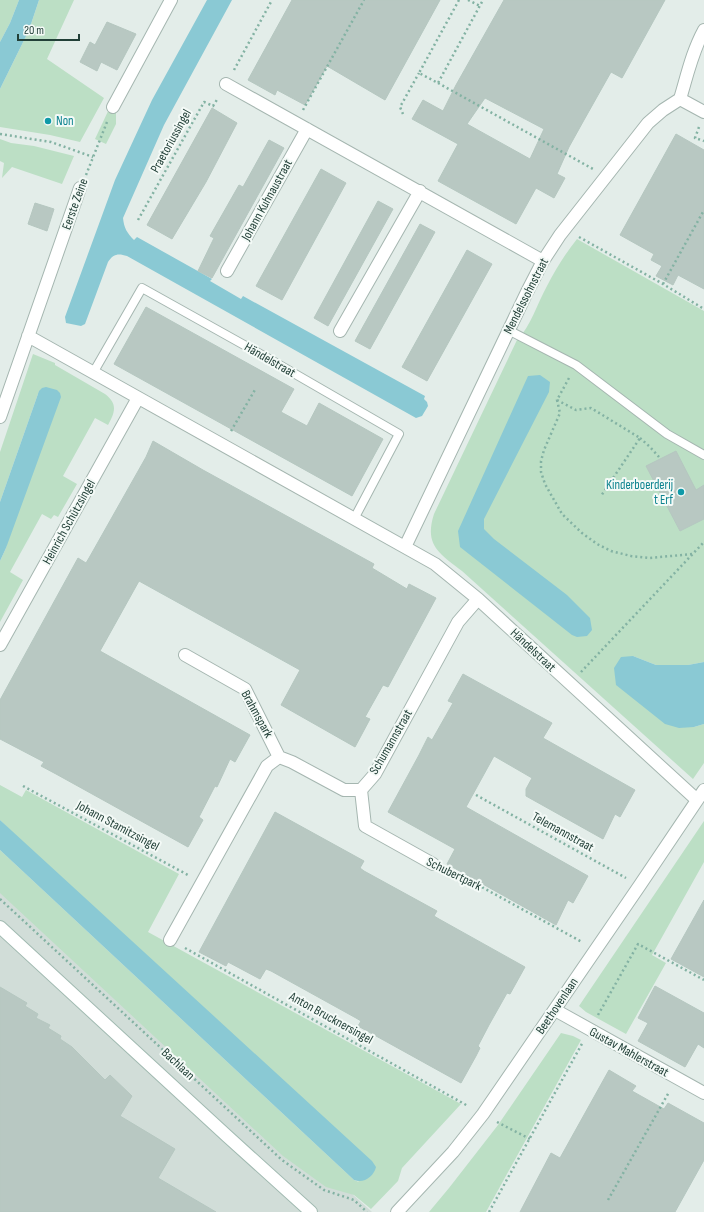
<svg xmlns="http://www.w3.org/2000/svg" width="704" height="1212" font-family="'Sofia Sans Condensed',sans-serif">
	<rect width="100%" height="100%" fill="#e3ede9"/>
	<path fill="#d1ddd8" d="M 0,874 L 372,1212 L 0,1212 Z"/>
	<path fill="#bcdfc5" d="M 0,0 L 19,0 L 10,23 L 0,42 Z
		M 39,0 L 74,0 L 47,59 L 104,98 L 80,142 L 50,135 L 0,127 L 0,89 L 29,30 Z
		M 110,107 L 116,109 L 116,124 L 106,144 L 95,139 Z
		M 0,139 L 11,143 L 34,146 L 74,156 L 62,184 L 12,167 L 2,178 L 4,163 L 0,161 Z
		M 577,239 L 704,311 L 704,662 L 688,665 L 656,665 L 633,656 L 694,727 L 704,724 L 704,763 L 693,779 L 462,571 C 439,553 424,545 434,514 L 517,340 C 531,326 537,304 547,286 C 555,270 565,254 577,239 Z
		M 33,354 L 55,363 L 55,365 L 105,394 C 118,404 115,412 108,425 L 95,418 L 63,476 L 77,484 L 58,517 L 54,515 L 51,519 L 42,514 L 10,572 L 23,580 L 0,622 L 0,561 L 6,548 L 39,391 L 0,502 L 0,452 Z
		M 0,785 L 22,797 L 26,790 L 179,874 L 148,932 L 461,1104 L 402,1168 L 398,1181 L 371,1209 L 354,1195 L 326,1187 L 283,1156 L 0,893 L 0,850 L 354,1180 L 359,1182 L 0,820 Z
		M 704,821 L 704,862 L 652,955 L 666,963 L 626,1034 L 586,1012 L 579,1006 Z
		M 561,1033 L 573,1036 L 581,1040 L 486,1212 L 429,1212 L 449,1188 L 498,1125 Z"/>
	<path fill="#8ac9d4" d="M 19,0 L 39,0 L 29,30 L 0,89 L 0,42 L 10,23 Z
		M 207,0 L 232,0 L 164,125 L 123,218 C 124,228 127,233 134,240 L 137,237 L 212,279 L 210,281 L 241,299 L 243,296 L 425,396 L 424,399 L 427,402 L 428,406 L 422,416 L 416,418 L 127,256 C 118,253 113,254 108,262 L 85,324 L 81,326 L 66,323 L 65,317 L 115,180 L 152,100 Z
		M 540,375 L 550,382 L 549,392 L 484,519 L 484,529 L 494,539 L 567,595 L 590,618 L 592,630 L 587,636 L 577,637 L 572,635 L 460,547 L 458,531 L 528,376 Z
		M 46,387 L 57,390 L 60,393 L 61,397 L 6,548 L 0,561 L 0,502 L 39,391 L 42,388 Z
		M 633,656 L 656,665 L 688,665 L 704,662 L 704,724 L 694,727 L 679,728 L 665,724 L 616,685 L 614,668 L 621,657 Z
		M 0,820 L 372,1161 L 376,1167 C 374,1176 364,1184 354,1180 L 0,850 Z"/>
	<path fill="#b8c8c2" stroke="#b5c7c0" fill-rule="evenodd" d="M 292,0 L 440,0 L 385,100 L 327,66 L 305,105 L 277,90 L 275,95 L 248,80 Z
		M 504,0 L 665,0 L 622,78 L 611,72 L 584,120 L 569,147 L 557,174 L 565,178 L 554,198 L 536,188 L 516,224 L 438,181 L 458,144 L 412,119 L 423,100 L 443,111 L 456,85 ZM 485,98 L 544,129 L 530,159 L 467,124 Z
		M 107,22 L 136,34 L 117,70 L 101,62 L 97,71 L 80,62 L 90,42 L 95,45 Z
		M 212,108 L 237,123 L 206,182 L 172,239 L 147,225 Z
		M 676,134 L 704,150 L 704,289 L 678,275 L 673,285 L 656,276 L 662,266 L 651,260 L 654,254 L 620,235 Z
		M 269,140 L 284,148 L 212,278 L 198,271 L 214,238 L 210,236 L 239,185 L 243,187 Z
		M 321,169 L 346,183 L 282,300 L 256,286 Z
		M 378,201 L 393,209 L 328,326 L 314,318 Z
		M 35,203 L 54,209 L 47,231 L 28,224 Z
		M 420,224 L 435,232 L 370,349 L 355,341 Z
		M 467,250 L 492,264 L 427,381 L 402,367 Z
		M 146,307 L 294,389 L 281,412 L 307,426 L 319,403 L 383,439 L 352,496 L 114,364 Z
		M 153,441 L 203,470 L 374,564 L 372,568 L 407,589 L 409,584 L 436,598 L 388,687 L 383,685 L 365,717 L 370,719 L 355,747 L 281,705 L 300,670 L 139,581 L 100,651 L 250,735 L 235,762 L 230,759 L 217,787 L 215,786 L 199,817 L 203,820 L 188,847 L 56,774 L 41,766 L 44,762 L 0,739 L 0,700 L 78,558 L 86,563 L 89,558 L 146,457 Z
		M 676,451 L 696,490 L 704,485 L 704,519 L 680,531 L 646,466 Z
		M 463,674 L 552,723 L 543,738 L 635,790 L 620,817 L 615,814 L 603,839 L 526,796 L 526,789 L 532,778 L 494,756 L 466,807 L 588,876 L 573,903 L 568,900 L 556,925 L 447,864 L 455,849 L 388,812 L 419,755 L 428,737 L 432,740 L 453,703 L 448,701 Z
		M 275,812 L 364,861 L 360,868 L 364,871 L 437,911 L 434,916 L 439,919 L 525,967 L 510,994 L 507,993 L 489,1025 L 478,1046 L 480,1048 L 476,1056 L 461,1083 L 358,1026 L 361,1021 L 356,1018 L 271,971 L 266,969 L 260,979 L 228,962 L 226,966 L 199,952 Z
		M 704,900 L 704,977 L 671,959 Z
		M 655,986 L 704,1013 L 704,1048 L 698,1044 L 685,1067 L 638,1041 L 648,1023 L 638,1018 Z
		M 0,987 L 27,1003 L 25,1006 L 38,1014 L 36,1018 L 50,1025 L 48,1028 L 61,1036 L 60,1039 L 72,1047 L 105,1080 L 110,1075 L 132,1096 L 120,1116 L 175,1149 L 158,1178 L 216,1212 L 0,1212 Z
		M 609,1070 L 636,1086 L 632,1091 L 664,1109 L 668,1103 L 704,1123 L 704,1160 L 675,1212 L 520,1212 L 551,1153 L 560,1158 Z"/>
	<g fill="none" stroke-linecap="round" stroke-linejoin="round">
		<g stroke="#a5b6b0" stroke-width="10">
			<path id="service" d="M 508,330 L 576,365 L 667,434 L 704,455
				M 93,373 L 142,288 L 271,360 L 399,434 L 354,519"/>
		</g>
		<g stroke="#a5b6b0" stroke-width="14">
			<path id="minor" d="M 226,84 L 543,261
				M 680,99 C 687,76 692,52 704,30
				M 113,107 L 171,0
				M 227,271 L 307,129
				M 340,331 L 420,191
				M 28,336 L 435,564 L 478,599 L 697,800
				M 0,417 L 80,188
				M 405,547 L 527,292 L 543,261 L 560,235 L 648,123 L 663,110 L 680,99 L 704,112
				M 0,645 L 138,398
				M 185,655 L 245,689 L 279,757
				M 279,757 L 292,762 L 344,790 L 361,790 L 375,774 L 458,622 L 478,599
				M 361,790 L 365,826 L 433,864
				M 170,940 L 267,766 L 279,757
				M 555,1010 L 704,1093
				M 397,1212 L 453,1152 L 483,1114 L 640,885 L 704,790"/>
		</g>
		<g stroke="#a1bab1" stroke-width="14">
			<path id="secondary" d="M 0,927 L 227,1136 L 311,1212"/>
		</g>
		<path stroke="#83b2a3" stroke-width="2.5" stroke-dasharray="2 3" stroke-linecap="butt" d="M 459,0 L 419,73 L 438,83 L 483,0
			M 468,0 L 480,6
			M 234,70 L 272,0
			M 438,83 L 593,169
			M 303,110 L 364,0
			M 403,114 L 400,107 L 419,73
			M 699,127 L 695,138 L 704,141
			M 0,134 L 51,142 L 93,157
			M 86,175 L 107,122
			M 138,220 L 204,102 L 213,106 L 218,98
			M 579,237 L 663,284 L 704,309
			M 663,284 L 704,210
			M 569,378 L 557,400 L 560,413 L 544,450 L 541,461 L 541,472 L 545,484 L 562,514 L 582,533 L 597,544 L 611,551 L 631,556 L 649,558 L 693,554
			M 557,400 L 576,410 L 591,408 L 640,438 L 601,496
			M 231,431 L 256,388
			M 640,438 L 650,447 L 659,457
			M 581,672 L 704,542
			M 23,786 L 188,875
			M 476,795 L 626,878
			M 447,868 L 582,942
			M 0,899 L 282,1160 L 324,1190 L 354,1200 L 367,1212
			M 185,948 L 468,1106
			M 598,1015 L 638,944 L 704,980
			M 497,1122 L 530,1139
			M 608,1200 L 669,1092
			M 489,1212 L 583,1042"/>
		<use href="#service" stroke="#fff" stroke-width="8"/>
		<use href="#minor" stroke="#fff" stroke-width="12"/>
		<use href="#secondary" stroke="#fff" stroke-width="12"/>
	</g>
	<g fill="#0f9aa8" stroke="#f4faf7" stroke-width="1.5">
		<circle cx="48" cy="121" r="4"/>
		<circle cx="681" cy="492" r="4"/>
	</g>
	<g text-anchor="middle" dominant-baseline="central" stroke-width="4" stroke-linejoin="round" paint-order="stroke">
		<g font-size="13" fill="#0d838f" stroke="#f4faf7" text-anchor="start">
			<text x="56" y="121">Non</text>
			<text x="673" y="485" text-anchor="end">Kinderboerderij<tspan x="673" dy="15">t Erf</tspan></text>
		</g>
		<g font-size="13" fill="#224038" stroke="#f4faf7">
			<text transform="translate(171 141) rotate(-61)">Praetoriussingel</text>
			<text transform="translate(267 200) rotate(-61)">Johann Kuhnaustraat</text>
			<text transform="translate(75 204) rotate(-70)">Eerste Zeine</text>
			<text transform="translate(526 296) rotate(-63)">Mendelssohnstraat</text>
			<text transform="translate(270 360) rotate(30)">Händelstraat</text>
			<text transform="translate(69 522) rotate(-61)">Heinrich Schützsingel</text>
			<text transform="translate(533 650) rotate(43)">Händelstraat</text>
			<text transform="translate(257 714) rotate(61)">Brahmspark</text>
			<text transform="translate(391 742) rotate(-60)">Schumannstraat</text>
			<text transform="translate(118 826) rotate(28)">Johann Stamitzsingel</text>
			<text transform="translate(563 832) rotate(29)">Telemannstraat</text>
			<text transform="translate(454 874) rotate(26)">Schubertpark</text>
			<text transform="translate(557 1006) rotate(-56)">Beethovenlaan</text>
			<text transform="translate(331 1018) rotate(29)">Anton Brucknersingel</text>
			<text transform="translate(629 1052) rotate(29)">Gustav Mahlerstraat</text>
			<text transform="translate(178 1064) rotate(43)">Bachlaan</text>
		</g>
	</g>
	<path d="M18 34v6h61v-6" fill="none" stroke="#224038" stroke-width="2"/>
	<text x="24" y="34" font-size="12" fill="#224038" stroke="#f4faf7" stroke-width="3" paint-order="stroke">20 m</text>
</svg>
